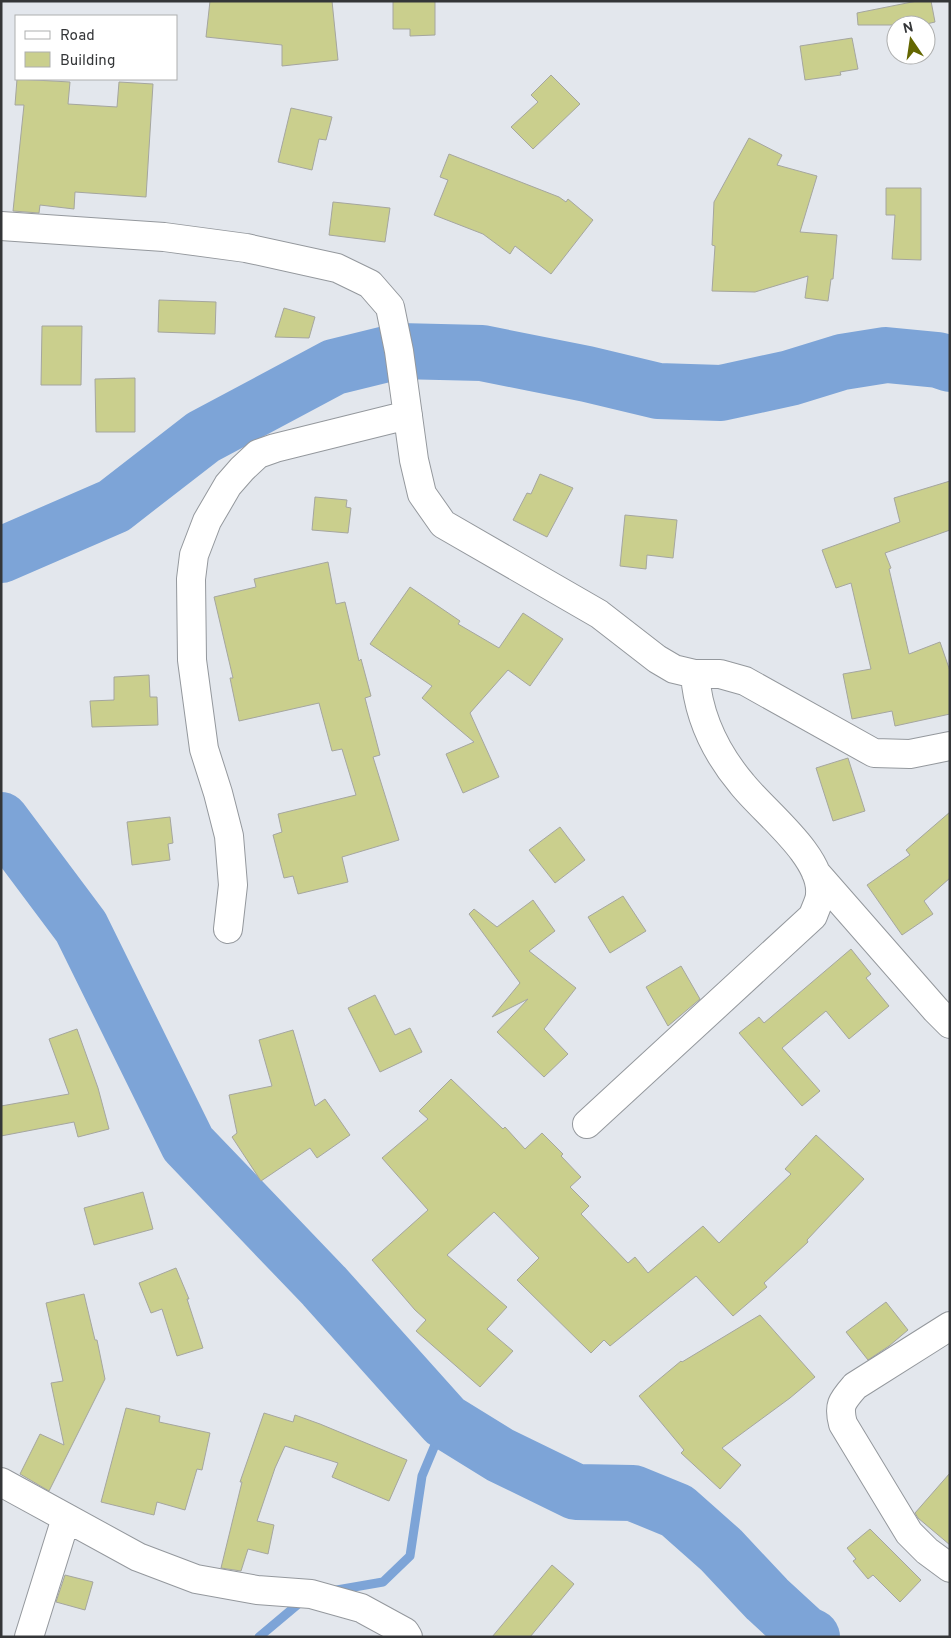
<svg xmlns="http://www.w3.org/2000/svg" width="951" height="1638" font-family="Overpass,sans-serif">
	<rect width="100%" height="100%" fill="#e3e7ed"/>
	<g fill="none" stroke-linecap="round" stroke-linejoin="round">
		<path stroke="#7da4d7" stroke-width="9" d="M 331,1591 L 383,1582 L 410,1556 L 422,1476 L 445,1421
			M 259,1637 L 303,1600"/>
		<path stroke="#7da4d7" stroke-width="56" d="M 1,555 L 114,506 L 203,437 L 334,367 L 399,351 L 482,353 L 587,374 L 658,391 L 721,393 L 790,378 L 842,362 L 886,355 L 938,360 L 950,364
			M 1,820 L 81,927 L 188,1144 L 324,1286 L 445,1421 L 500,1455 L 576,1492 L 633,1493 L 677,1511 L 721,1550 L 767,1599 L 804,1633 L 812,1637"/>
	</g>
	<path fill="#cacf8d" stroke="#a5a69f" d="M 210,1 L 332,1 L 338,60 L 282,66 L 282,45 L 206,37 Z
		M 393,1 L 435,1 L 435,35 L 410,36 L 410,29 L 393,29 Z
		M 917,1 L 931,1 L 935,22 L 922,25 L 858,25 L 857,13 Z
		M 852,38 L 858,69 L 840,72 L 841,75 L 805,80 L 800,46 Z
		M 551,75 L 580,104 L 533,149 L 511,127 L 538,102 L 531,95 Z
		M 17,79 L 70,82 L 68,104 L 117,107 L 119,82 L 153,84 L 146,197 L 75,192 L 74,209 L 40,205 L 39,213 L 13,211 L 24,105 L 15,105 Z
		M 291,108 L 332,117 L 326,140 L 319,139 L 312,170 L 278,162 Z
		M 749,138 L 782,155 L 777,165 L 817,176 L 800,232 L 837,235 L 833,279 L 831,279 L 828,301 L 805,298 L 808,276 L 755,292 L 712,291 L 715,246 L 712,245 L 714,202 Z
		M 449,154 L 559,197 L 566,202 L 568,199 L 593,220 L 551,274 L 515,246 L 510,254 L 483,234 L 434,215 L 448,180 L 440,177 Z
		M 886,188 L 921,188 L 921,260 L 892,259 L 895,215 L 886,215 Z
		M 333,202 L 390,208 L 385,242 L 329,235 Z
		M 159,300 L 216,302 L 215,334 L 158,332 Z
		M 284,308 L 315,317 L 309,338 L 275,337 Z
		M 42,326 L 82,326 L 81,385 L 41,385 Z
		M 135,378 L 135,432 L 96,432 L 95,379 Z
		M 540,474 L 573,488 L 547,537 L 513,520 L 527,493 L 531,494 Z
		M 950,481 L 950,530 L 885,553 L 891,568 L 889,569 L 909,654 L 940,642 L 950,671 L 950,714 L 895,726 L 892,711 L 852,719 L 843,674 L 871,669 L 851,583 L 836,588 L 822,550 L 900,522 L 894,498 Z
		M 315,497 L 347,500 L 346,507 L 351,508 L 348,533 L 312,530 Z
		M 625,515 L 677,520 L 673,558 L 647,555 L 646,569 L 620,566 Z
		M 328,562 L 336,604 L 345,602 L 359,661 L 361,659 L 371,696 L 365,698 L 380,755 L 373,757 L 399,840 L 342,857 L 348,882 L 298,894 L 293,876 L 284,878 L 273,835 L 282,832 L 278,814 L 356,795 L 342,749 L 332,751 L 319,703 L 239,721 L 230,678 L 233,678 L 214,597 L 256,587 L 254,579 Z
		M 410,587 L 460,621 L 458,624 L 499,648 L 523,613 L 563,639 L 530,686 L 508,670 L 470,713 L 499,777 L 463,793 L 446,754 L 474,742 L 422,698 L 432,686 L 370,644 Z
		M 149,675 L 150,697 L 157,697 L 158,725 L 92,727 L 90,701 L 114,700 L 114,677 Z
		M 848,758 L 865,811 L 833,821 L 816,768 Z
		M 950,812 L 950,878 L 924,901 L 933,914 L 902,935 L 867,885 L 910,855 L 906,850 Z
		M 170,817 L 173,843 L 168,844 L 170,860 L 132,865 L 127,822 Z
		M 560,827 L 585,860 L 555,883 L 529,850 Z
		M 623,896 L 646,931 L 610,953 L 588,917 Z
		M 533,900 L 555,931 L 529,951 L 576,988 L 544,1029 L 568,1054 L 544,1077 L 497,1032 L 528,999 L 492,1017 L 520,983 L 469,914 L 474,909 L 497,927 Z
		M 851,949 L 871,974 L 866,978 L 889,1006 L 849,1039 L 826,1011 L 782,1048 L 820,1091 L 802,1106 L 739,1033 L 759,1017 L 764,1023 Z
		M 681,966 L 700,999 L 668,1026 L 646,987 Z
		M 375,995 L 395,1035 L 410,1028 L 422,1052 L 380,1072 L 348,1008 Z
		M 77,1029 L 98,1088 L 109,1129 L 78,1137 L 74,1122 L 1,1136 L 1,1106 L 69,1094 L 49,1039 Z
		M 293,1030 L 315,1106 L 325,1099 L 350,1135 L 317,1158 L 310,1148 L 261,1181 L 232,1137 L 237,1133 L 229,1095 L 272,1086 L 259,1040 Z
		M 451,1079 L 503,1129 L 505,1127 L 525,1149 L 542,1133 L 563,1154 L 561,1156 L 581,1177 L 570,1187 L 589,1206 L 581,1214 L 628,1263 L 635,1257 L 648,1273 L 703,1226 L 719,1243 L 791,1174 L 785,1169 L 816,1135 L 864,1179 L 807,1240 L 808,1242 L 764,1283 L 767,1287 L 733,1316 L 696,1276 L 610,1346 L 604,1340 L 591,1353 L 517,1280 L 539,1258 L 494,1212 L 447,1255 L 507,1307 L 487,1329 L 513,1351 L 480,1387 L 416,1331 L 426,1320 L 415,1310 L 372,1260 L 428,1210 L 382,1158 L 428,1119 L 419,1111 Z
		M 143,1192 L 153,1229 L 94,1245 L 84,1208 Z
		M 176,1268 L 189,1299 L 187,1299 L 203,1348 L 177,1356 L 162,1309 L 151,1313 L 139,1283 Z
		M 84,1294 L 95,1340 L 97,1340 L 105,1379 L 49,1491 L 20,1474 L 40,1434 L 64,1445 L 51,1383 L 63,1381 L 46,1303 Z
		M 886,1302 L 908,1330 L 889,1346 L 868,1360 L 846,1332 Z
		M 760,1315 L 815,1377 L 790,1398 L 722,1448 L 741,1465 L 720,1489 L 681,1453 L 684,1450 L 639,1396 L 681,1361 L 682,1362 Z
		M 126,1408 L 160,1416 L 159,1422 L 210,1433 L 202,1470 L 197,1469 L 185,1510 L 157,1502 L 154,1515 L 101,1502 Z
		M 264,1413 L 293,1422 L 295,1415 L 320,1424 L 407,1460 L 389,1501 L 332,1477 L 338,1463 L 285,1446 L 275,1468 L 257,1521 L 274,1525 L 268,1554 L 248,1549 L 241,1571 L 221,1568 L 242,1482 L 240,1482 Z
		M 950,1473 L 950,1545 L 918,1518 L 915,1513 Z
		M 870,1529 L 921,1580 L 900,1602 L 873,1575 L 868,1579 L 853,1561 L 856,1559 L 847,1548 Z
		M 552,1565 L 574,1584 L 530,1637 L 492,1637 Z
		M 65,1575 L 93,1582 L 85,1610 L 56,1602 Z"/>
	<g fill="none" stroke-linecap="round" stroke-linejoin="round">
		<g stroke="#94989d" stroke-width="30">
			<path id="street" d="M 1,226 L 164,237 L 246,248 L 337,268 L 370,284 L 390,307 L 399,351 L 414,460 L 422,494 L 443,524 L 599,614 L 657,659 L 674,669 L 695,674 L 720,674 L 745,681 L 874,753 L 910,754 L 950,746
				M 816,873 L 936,1010 L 950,1024
				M 228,929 L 233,885 L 229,836 L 218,793 L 204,749 L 192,660 L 191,579 L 194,555 L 207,521 L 228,485 L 242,469 L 258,454 L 275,448 L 408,415
				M 587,1124 L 813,916 C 815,909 820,901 820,894 C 823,856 764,812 742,784 C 715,752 698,716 695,674
				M 950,1326 L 855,1386 C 842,1401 838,1405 843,1424 L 909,1533 L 927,1551 L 950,1568
				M 1,1482 L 138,1557 L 196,1579 L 257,1590 L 311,1594 L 361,1608 L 405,1632 L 408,1637
				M 29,1637 L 66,1518"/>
		</g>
		<use href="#street" stroke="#fff" stroke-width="28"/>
	</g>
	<rect width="951" height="1638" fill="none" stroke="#343638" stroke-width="5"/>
	<rect x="15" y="15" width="162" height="65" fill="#ffffff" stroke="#aeafaf"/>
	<rect x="25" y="31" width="25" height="8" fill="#ffffff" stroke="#aeafaf"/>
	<text x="60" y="40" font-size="15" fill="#343638">Road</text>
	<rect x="25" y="52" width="25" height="15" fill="#cacf8d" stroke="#aeafaf"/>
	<text x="60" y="65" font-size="15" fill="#343638">Building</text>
	<g transform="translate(911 40) rotate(347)"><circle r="24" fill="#ffffff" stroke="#aeafaf"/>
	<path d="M0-4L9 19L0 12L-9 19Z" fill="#636600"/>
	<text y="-8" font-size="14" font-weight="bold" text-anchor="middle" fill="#343638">N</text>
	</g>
</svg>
